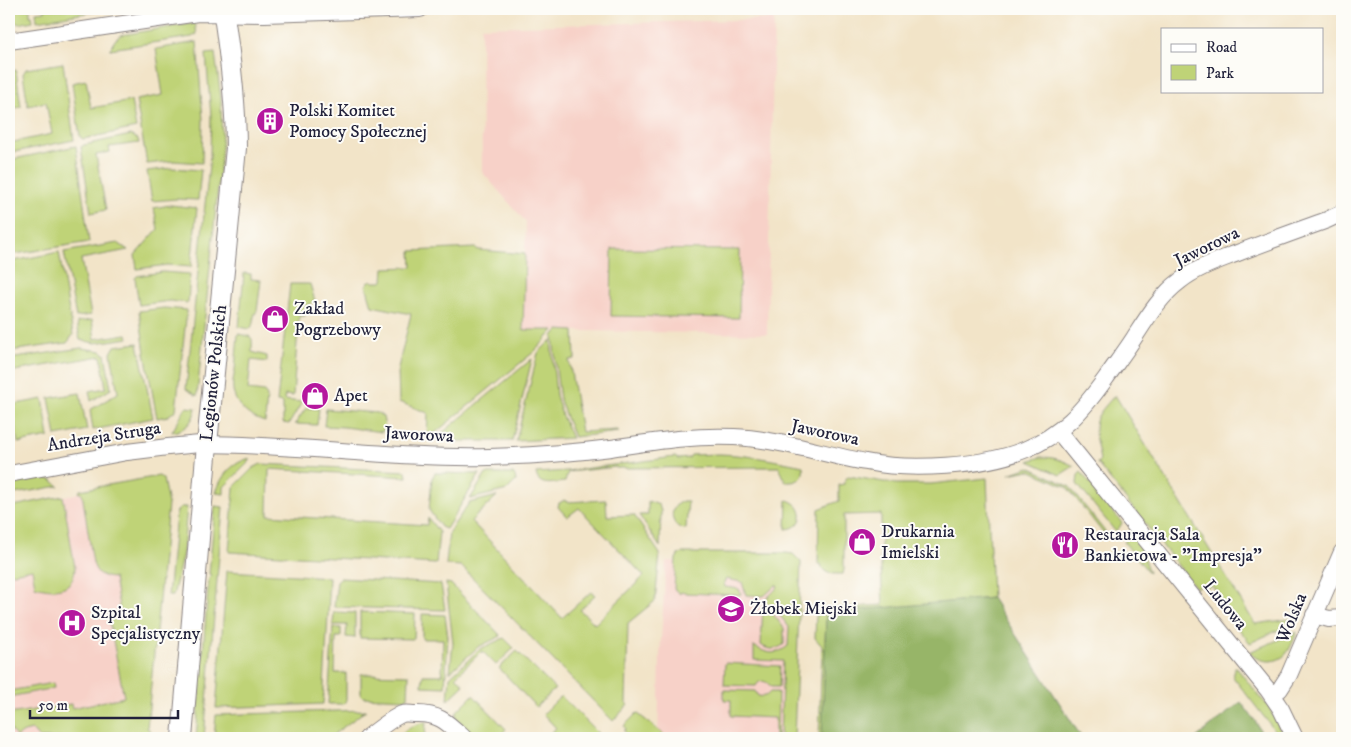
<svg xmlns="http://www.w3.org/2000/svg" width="1351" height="747" font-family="'IM FELL DW Pica',serif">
	<rect width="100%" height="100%" fill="#fdfcf7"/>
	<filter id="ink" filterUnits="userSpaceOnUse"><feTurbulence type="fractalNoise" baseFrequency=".02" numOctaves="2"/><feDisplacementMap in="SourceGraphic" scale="10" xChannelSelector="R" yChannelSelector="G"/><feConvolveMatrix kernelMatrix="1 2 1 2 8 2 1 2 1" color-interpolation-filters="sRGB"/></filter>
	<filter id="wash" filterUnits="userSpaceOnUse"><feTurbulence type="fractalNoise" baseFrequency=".0096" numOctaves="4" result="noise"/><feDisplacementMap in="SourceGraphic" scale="20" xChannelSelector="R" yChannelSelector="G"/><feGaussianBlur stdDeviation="1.12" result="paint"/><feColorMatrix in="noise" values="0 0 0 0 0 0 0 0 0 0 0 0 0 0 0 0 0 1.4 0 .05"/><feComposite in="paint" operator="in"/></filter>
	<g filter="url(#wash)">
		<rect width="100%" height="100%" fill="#f2e4c8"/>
		<path fill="#f7d1c8" d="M 774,19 L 767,334 L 523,330 L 526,222 L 482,172 L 481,27 Z
			M 90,491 L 139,494 L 126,738 L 9,738 L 9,507 Z
			M 666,561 L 801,562 L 794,738 L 658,738 L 660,656 Z"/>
		<path fill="#bfd377" stroke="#707a59" d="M 9,9 L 30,9 L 30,16 L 32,16 L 33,21 L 18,24 L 16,22 L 9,23 Z
			M 45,9 L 111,9 L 37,21 L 36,12 L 45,11 Z
			M 195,23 L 197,34 L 192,37 L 110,49 L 115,40 L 121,35 Z
			M 197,42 L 203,120 L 202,163 L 173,161 L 147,164 L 136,100 L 163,95 L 156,49 Z
			M 215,53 L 221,98 L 222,147 L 197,396 L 186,389 L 210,156 L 211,116 L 206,54 Z
			M 63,63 L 74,140 L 9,153 L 9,143 L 52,134 L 46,102 L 28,106 L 23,74 L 26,69 Z
			M 16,70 L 21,107 L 9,109 L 9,71 Z
			M 86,80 L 91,108 L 131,101 L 136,128 L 83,139 L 80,137 L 72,83 Z
			M 131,135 L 138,139 L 139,143 L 109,147 L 110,152 L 96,155 L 106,210 L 91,213 L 81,147 L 84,145 Z
			M 76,146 L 89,242 L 15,254 L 11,252 L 9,238 L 9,160 Z
			M 172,168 L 201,170 L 198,200 L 176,199 L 152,201 L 147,171 Z
			M 170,205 L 197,208 L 191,267 L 167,265 L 137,269 L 135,255 L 158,229 L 154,208 Z
			M 118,243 L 128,250 L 81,259 L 91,315 L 76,317 L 64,252 Z
			M 475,248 L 479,250 L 525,254 L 523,330 L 554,330 L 535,351 L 429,438 L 427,437 L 428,413 L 399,402 L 398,368 L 411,314 L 372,306 L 366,285 L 371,280 L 373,282 L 382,282 L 383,281 L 384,268 L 412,267 L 411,251 Z
			M 612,249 L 740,250 L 739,318 L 611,316 Z
			M 59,252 L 73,335 L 67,343 L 9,351 L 9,262 Z
			M 162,272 L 190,274 L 188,303 L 170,301 L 139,305 L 135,278 L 137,276 Z
			M 244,273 L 251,274 L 251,279 L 261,280 L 257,311 C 252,316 255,323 250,329 L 239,327 Z
			M 290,284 L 310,284 L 315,301 L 306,306 L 305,316 L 299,316 L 293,396 L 285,395 L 284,400 L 302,402 L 289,424 L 283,423 L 283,403 L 277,402 Z
			M 164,308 L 187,310 L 176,410 L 168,416 L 157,418 L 145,353 L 139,311 Z
			M 92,320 L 95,339 L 127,334 L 128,338 L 95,343 L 80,340 L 77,322 Z
			M 558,330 L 574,331 L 575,359 L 569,360 L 581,432 L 618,430 L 619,432 L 574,437 L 567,420 L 560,400 L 557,377 L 553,336 Z
			M 238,334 C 255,337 252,336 252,352 L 267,356 L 267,362 L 251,360 L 248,390 L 264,392 L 267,396 L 265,422 C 250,418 235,406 233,390 C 232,383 234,376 235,370 C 236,358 237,346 238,334 Z
			M 551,340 L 556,395 L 562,416 L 572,438 L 516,441 L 538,353 Z
			M 138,343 L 153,418 L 93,430 L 90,410 L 118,393 L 111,353 L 115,346 Z
			M 81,348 L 101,351 L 105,354 L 111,389 L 91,401 L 89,391 L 106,388 L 101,356 L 9,372 L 9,359 Z
			M 532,359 L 512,441 L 452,441 L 435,439 Z
			M 80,393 L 87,430 L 56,436 L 49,398 Z
			M 1115,395 L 1255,624 L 1291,619 L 1301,599 L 1307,601 L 1298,621 L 1250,643 L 1215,599 L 1219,594 L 1211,585 L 1206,589 L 1202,584 L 1196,588 L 1097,463 L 1100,460 C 1098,447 1092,431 1097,418 C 1101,410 1109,402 1115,395 Z
			M 43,399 L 49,437 L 18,443 L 11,405 Z
			M 186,407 L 196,408 C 193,421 187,430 172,432 Z
			M 306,408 L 319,409 L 317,425 L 295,424 Z
			M 326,409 L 378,413 L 383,417 L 385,427 L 382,432 L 344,427 L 324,426 Z
			M 719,454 C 749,455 773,460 803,466 C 805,478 798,483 786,482 L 779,467 L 616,468 L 616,467 L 568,472 L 565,482 C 553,483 538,488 536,473 L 567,471 L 675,457 L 678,459 L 689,458 L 691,455 Z
			M 1041,457 C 1053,457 1063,460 1074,466 L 1060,475 L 1029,461 Z
			M 250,458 L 250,461 L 224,487 L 224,494 L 216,493 C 221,475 232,463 250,458 Z
			M 261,464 L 406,471 L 407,477 L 269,469 L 268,515 L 427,525 L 428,518 L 439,532 L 436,564 L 229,552 L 234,487 L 253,468 Z
			M 1029,467 L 1069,486 L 1106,533 L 1103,533 L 1067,487 L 1029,470 L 1009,474 Z
			M 1081,472 L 1122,523 L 1119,528 L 1115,531 L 1077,484 L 1078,475 Z
			M 435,473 L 480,474 L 446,529 L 441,527 L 429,510 L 432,478 Z
			M 486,474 L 513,474 L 515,476 L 516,481 L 507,490 L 470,499 Z
			M 159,476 L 163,479 L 168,504 L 147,728 L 150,730 L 151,738 L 39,738 L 32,730 L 24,732 L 16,737 L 9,727 L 9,714 L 71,704 L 72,708 L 124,697 L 109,620 L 121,617 L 114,578 C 102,577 97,575 93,563 L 82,493 L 79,493 L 80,490 Z
			M 848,476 L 896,484 L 931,484 L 987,478 L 992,598 L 826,614 L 822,738 L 819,738 L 822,646 L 815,638 L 816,615 L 824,609 L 883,605 L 881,569 L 881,514 L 844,515 L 844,569 L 843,574 C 833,574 823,575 821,564 L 818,564 L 819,509 L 839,501 L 839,485 L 844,484 L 846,479 Z
			M 44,478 L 52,480 L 59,486 L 9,495 L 9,485 Z
			M 63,496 L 75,568 C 74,592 53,591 35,586 L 32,569 L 9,574 L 9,507 Z
			M 497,496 L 471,521 L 562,618 L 591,592 L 595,595 L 580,610 L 595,624 L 644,576 L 579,508 L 567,517 L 558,507 L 559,503 L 565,500 L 566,502 L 606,500 L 607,516 L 634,515 L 660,554 L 655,601 L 628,623 L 626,703 L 628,705 L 613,721 L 461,566 L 446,565 L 449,532 L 469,503 Z
			M 787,500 C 806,505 806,528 786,529 Z
			M 648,501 L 659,505 L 661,511 L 660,547 L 639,515 L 648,515 Z
			M 683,501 L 688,501 L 686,529 C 670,529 667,506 683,501 Z
			M 215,506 L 223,507 L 204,738 L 196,738 L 209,577 L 211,575 L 209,574 Z
			M 181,507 L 187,507 L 183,553 L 173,596 L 168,596 L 176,515 L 177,511 Z
			M 1130,537 L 1133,537 L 1139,545 L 1149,573 L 1124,542 Z
			M 683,553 L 786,553 L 793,554 L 801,562 L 794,738 L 780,738 L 783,661 L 754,660 L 754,646 C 767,654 775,656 788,646 L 789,627 L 773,607 L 764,601 L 778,587 L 776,585 L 764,596 L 746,595 L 742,582 L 726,579 L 724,582 L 725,587 L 739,589 L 741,594 L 737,595 L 684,593 L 681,592 L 680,594 L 674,589 L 676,559 L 678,555 Z
			M 227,571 L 329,577 L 328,596 L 329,596 L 323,704 L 216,708 Z
			M 340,578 L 441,584 L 445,610 L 334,607 L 337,581 Z
			M 446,583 L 451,584 L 501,636 L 478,647 L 450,672 L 453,643 Z
			M 763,606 L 772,613 L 784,628 L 784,644 C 777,650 769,651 761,645 Z
			M 334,612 L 355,613 L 355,638 L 346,637 L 347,625 L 333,625 Z
			M 360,612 L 415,614 L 414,639 L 360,638 Z
			M 422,614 L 445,615 L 448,637 L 445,687 L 422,686 L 423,675 L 442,675 L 443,639 L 422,639 Z
			M 333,628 L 341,628 L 341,637 L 336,637 L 335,673 L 346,673 L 346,700 L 345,702 L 343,704 L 328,704 Z
			M 1297,632 C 1294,639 1291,648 1286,654 C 1275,665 1259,662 1249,652 Z
			M 504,638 L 514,648 L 496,665 L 482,651 L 456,676 L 464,685 L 448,700 L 450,677 L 480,649 Z
			M 517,651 L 555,689 L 536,707 L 499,668 Z
			M 725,663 L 780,666 L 779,687 L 771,687 C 767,680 759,679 756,686 L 724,685 Z
			M 1236,667 L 1270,709 L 1284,738 L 1280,736 L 1275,731 L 1233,677 L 1235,668 Z
			M 361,674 L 409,675 L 408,697 L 405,699 L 363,697 L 361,695 Z
			M 53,683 L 54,688 L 9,697 L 9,691 Z
			M 724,690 L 755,691 L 758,696 C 764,697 767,696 770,692 L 778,692 L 777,738 L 775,738 L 775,718 L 731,716 L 731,700 L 724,700 Z
			M 473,695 L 506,729 L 498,738 L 473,738 L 458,723 L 455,719 L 457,711 Z
			M 561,696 L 598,733 L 592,738 L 545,738 L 556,728 L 543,714 Z
			M 366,710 L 329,738 L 214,738 L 216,715 Z
			M 637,713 L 668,738 L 631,738 L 624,731 L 626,729 L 624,726 Z
			M 426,722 L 425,737 L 427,738 L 396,738 C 405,730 414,724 426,722 Z"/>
		<path fill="#97b568" stroke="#5c6c52" d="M 992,598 L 1082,738 L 822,738 L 826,614 L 858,610 Z
			M 1241,702 L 1256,722 L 1264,738 L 1196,738 Z"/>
	</g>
	<g filter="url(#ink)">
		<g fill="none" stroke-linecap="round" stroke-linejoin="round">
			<g stroke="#8a8382" stroke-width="18">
				<path id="minor" d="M 9,41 L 198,13 L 264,14 L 420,9
					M 1059,432 L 1268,690 L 1281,709 L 1295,738
					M 9,474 L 127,452 L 168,447 L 200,444 C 296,444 392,459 489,457 C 530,456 571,453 611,448 C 652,442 693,435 734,437 C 778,439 822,454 866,462 C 910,471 982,467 1024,450 C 1062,435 1083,410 1106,378 C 1115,365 1125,352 1134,338 C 1147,318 1161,295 1180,281 C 1196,268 1217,261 1235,254 C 1266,242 1297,231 1327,220 L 1342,213
					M 1314,615 L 1329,619 L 1342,618
					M 1272,696 L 1280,689 L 1289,675 L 1342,552
					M 367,738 C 376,731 392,718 402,714 C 406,713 411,714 414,714 C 439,713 447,722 464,738"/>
			</g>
			<g stroke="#8a8382" stroke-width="22">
				<path id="tertiary" d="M 182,738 L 207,444 L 236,148 C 236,101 230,55 223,9"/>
			</g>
			<use href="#minor" stroke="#fff" stroke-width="16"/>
			<use href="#tertiary" stroke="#fff" stroke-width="20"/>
		</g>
	</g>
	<defs>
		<g id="building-disc" transform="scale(1.4375)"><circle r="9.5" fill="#b5179e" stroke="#fdfcf7"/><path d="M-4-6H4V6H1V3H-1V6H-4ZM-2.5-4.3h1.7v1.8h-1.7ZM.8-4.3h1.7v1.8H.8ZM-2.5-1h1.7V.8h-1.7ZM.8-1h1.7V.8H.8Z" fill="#fff"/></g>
		<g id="shop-disc" transform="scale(1.4375)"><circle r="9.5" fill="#b5179e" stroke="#fdfcf7"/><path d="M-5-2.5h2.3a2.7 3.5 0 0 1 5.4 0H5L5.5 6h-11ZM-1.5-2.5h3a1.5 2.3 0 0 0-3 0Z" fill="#fff"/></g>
		<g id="restaurant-disc" transform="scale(1.4375)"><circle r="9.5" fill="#b5179e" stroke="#fdfcf7"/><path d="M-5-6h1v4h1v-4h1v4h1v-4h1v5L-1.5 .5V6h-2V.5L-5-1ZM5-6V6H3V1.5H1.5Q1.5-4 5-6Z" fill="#fff"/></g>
		<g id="school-disc" transform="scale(1.4375)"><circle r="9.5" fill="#b5179e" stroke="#fdfcf7"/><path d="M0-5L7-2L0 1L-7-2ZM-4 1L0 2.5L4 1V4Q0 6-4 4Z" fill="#fff"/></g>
		<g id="hospital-disc" transform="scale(1.4375)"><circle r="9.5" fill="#b5179e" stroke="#fdfcf7"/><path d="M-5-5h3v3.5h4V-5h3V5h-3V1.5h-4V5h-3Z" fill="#fff"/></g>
	</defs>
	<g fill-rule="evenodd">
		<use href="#building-disc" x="270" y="121"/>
		<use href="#shop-disc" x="275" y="319"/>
		<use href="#shop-disc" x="315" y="396"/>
		<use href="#shop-disc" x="862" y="542"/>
		<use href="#restaurant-disc" x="1065" y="545"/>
		<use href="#school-disc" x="731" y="609"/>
		<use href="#hospital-disc" x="72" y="623"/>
	</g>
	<g text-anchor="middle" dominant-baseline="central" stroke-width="4" stroke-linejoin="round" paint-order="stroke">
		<g font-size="18" fill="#22223b" stroke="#fdfcf7" text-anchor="start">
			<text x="289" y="111">Polski Komitet<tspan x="289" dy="21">Pomocy Społecznej</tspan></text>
			<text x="294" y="309">Zakład<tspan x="294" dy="21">Pogrzebowy</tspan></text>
			<text x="334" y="396">Apet</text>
			<text x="881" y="532">Drukarnia<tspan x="881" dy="21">Imielski</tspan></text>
			<text x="1084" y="535">Restauracja Sala<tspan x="1084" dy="21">Bankietowa - "Impresja"</tspan></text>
			<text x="750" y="609">Żłobek Miejski</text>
			<text x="91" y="613">Szpital<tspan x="91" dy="21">Specjalistyczny</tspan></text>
		</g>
		<g font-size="18" fill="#22223b" stroke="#fdfcf7">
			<text transform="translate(1207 247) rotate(-26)">Jaworowa</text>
			<text transform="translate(214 373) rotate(-84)">Legionów Polskich</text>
			<text transform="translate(825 433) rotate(12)">Jaworowa</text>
			<text transform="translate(419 435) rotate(3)">Jaworowa</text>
			<text transform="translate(104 437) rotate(-9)">Andrzeja Struga</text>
			<text transform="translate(1225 605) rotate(51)">Ludowa</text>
			<text transform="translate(1292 618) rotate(-67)">Wolska</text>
		</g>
	</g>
	<rect width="1351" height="747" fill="none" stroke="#fdfcf7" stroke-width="30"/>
	<rect x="1161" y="28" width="162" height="65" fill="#fdfcf7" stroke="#a5a5ac"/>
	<rect x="1171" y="44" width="25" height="8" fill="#ffffff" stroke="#a5a5ac"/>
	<text x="1206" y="52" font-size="15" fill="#22223b">Road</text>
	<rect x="1171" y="65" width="25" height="15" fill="#bfd377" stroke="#a5a5ac"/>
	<text x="1206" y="78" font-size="15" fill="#22223b">Park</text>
	<path d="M30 710v8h148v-8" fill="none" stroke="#22223b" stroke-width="2.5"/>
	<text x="38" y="710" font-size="15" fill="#22223b" stroke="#fdfcf7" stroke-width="4" paint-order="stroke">50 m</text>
</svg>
